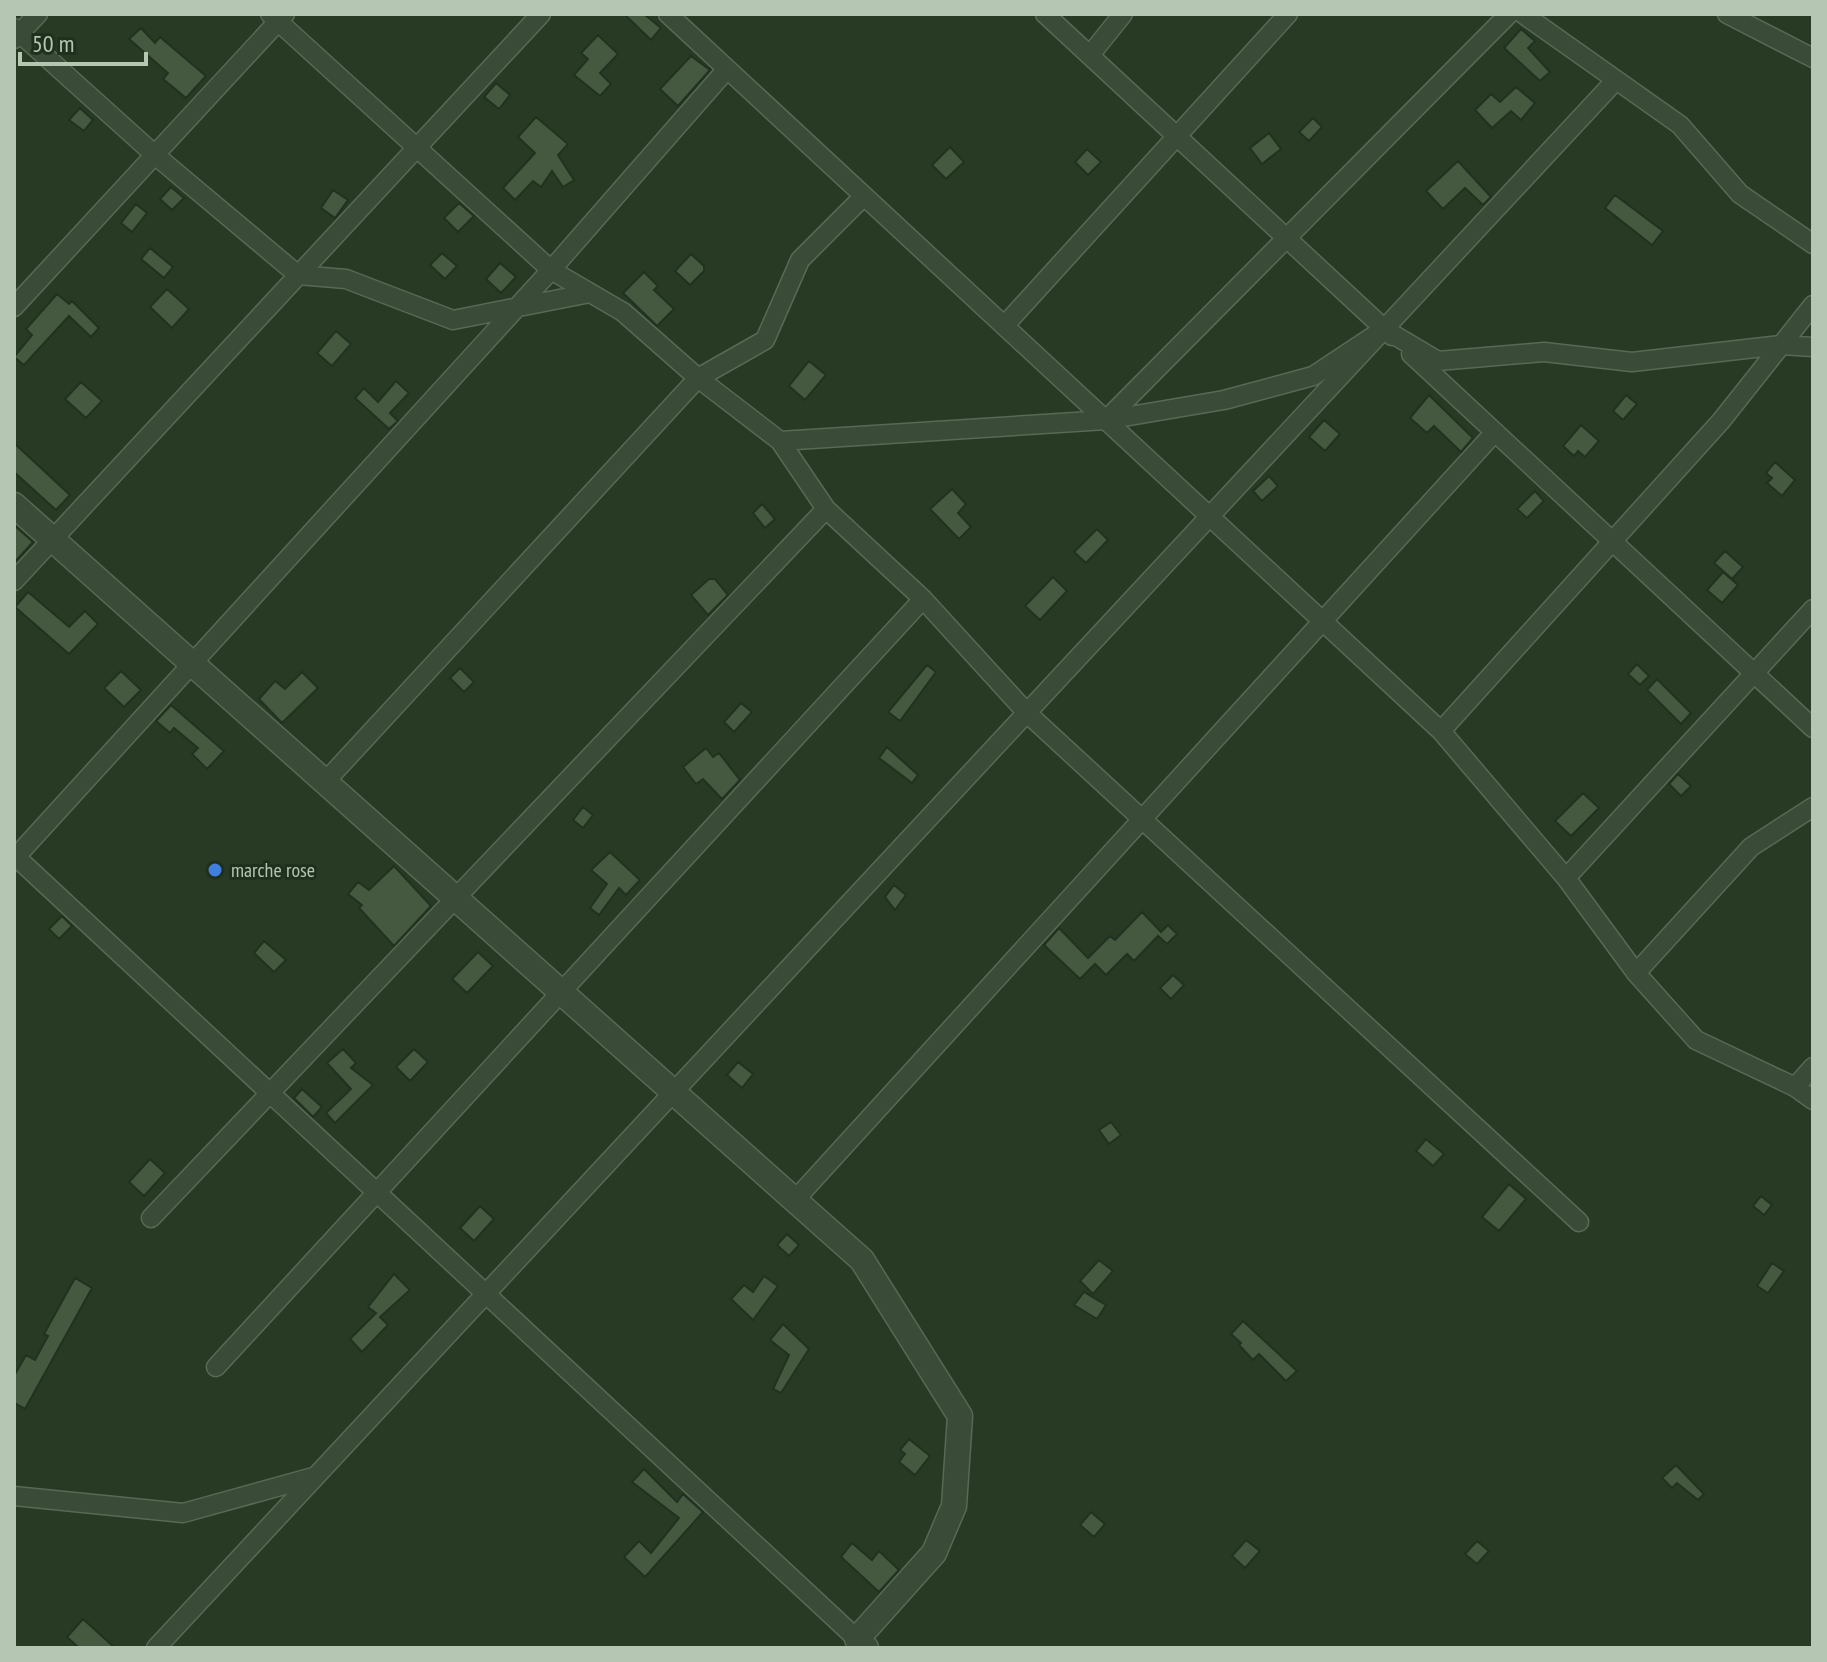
<svg xmlns="http://www.w3.org/2000/svg" width="1827" height="1662" font-family="'PT Sans Narrow',sans-serif">
	<rect width="100%" height="100%" fill="#283a24"/>
	<path fill="#445940" stroke="#21321f" stroke-width="2" d="M 624,14 L 644,14 L 661,28 L 651,40 Z
		M 141,28 L 155,43 L 160,37 L 206,76 L 186,98 L 163,79 L 168,73 L 129,39 Z
		M 1521,29 L 1535,41 L 1528,48 L 1550,72 L 1540,81 L 1504,48 Z
		M 598,35 L 618,54 L 600,73 L 611,84 L 600,96 L 574,75 L 588,59 L 581,53 Z
		M 691,56 L 710,70 L 678,106 L 660,89 Z
		M 496,83 L 510,95 L 499,109 L 484,97 Z
		M 1516,87 L 1535,103 L 1521,120 L 1511,111 L 1492,128 L 1475,110 L 1491,94 L 1500,102 Z
		M 80,108 L 93,120 L 84,131 L 69,120 Z
		M 536,117 L 568,144 L 558,155 L 574,180 L 563,187 L 552,171 L 541,187 L 533,181 L 515,200 L 503,188 L 535,153 L 518,137 Z
		M 1313,118 L 1322,127 L 1309,141 L 1299,132 Z
		M 1269,133 L 1281,149 L 1262,164 L 1250,148 Z
		M 950,147 L 964,162 L 946,179 L 932,165 Z
		M 1087,149 L 1101,162 L 1088,175 L 1075,162 Z
		M 1458,161 L 1491,197 L 1483,205 L 1465,188 L 1443,209 L 1426,191 Z
		M 171,187 L 184,198 L 172,210 L 160,199 Z
		M 333,190 L 348,200 L 335,218 L 321,208 Z
		M 1615,195 L 1663,231 L 1652,245 L 1605,208 Z
		M 459,203 L 474,216 L 458,232 L 444,218 Z
		M 136,204 L 147,213 L 132,232 L 121,223 Z
		M 150,248 L 173,267 L 164,278 L 141,259 Z
		M 442,253 L 457,266 L 445,279 L 430,265 Z
		M 691,254 L 704,266 L 704,271 L 690,285 L 675,271 Z
		M 500,263 L 516,277 L 501,293 L 486,279 Z
		M 644,272 L 658,286 L 654,290 L 674,309 L 657,326 L 623,293 Z
		M 167,289 L 189,309 L 172,328 L 150,307 Z
		M 57,294 L 69,304 L 72,301 L 99,328 L 91,337 L 69,316 L 24,365 L 14,357 L 32,335 L 26,329 Z
		M 336,331 L 351,344 L 332,366 L 317,353 Z
		M 809,361 L 826,375 L 805,400 L 789,386 Z
		M 396,381 L 409,393 L 390,413 L 398,421 L 389,429 L 355,398 L 364,388 L 378,402 Z
		M 81,382 L 102,401 L 86,418 L 65,399 Z
		M 1429,395 L 1473,438 L 1461,452 L 1434,426 L 1427,433 L 1410,418 Z
		M 1626,395 L 1637,404 L 1623,420 L 1613,411 Z
		M 1324,420 L 1340,434 L 1325,451 L 1309,437 Z
		M 1581,425 L 1599,441 L 1585,457 L 1578,451 L 1574,456 L 1563,446 Z
		M 14,443 L 70,495 L 56,510 L 14,472 Z
		M 1775,462 L 1795,480 L 1782,496 L 1767,483 L 1772,478 L 1766,473 Z
		M 1269,476 L 1278,486 L 1262,501 L 1253,491 Z
		M 952,489 L 966,504 L 958,513 L 971,527 L 959,539 L 930,509 Z
		M 1535,491 L 1544,501 L 1527,518 L 1517,509 Z
		M 762,504 L 775,519 L 765,528 L 753,513 Z
		M 14,525 L 33,542 L 14,563 Z
		M 1097,529 L 1108,540 L 1086,563 L 1074,552 Z
		M 1725,551 L 1743,567 L 1732,579 L 1714,563 Z
		M 1723,572 L 1738,585 L 1722,603 L 1707,590 Z
		M 1053,577 L 1067,591 L 1040,620 L 1025,606 Z
		M 709,579 L 715,579 L 728,595 L 708,615 L 691,595 Z
		M 28,592 L 69,627 L 85,611 L 98,624 L 69,654 L 15,607 Z
		M 1637,664 L 1649,676 L 1640,685 L 1628,674 Z
		M 927,665 L 936,672 L 900,721 L 888,712 Z
		M 460,668 L 474,682 L 464,692 L 450,678 Z
		M 121,671 L 141,690 L 124,707 L 104,688 Z
		M 302,672 L 318,688 L 282,723 L 259,699 L 275,681 L 285,689 Z
		M 1657,679 L 1691,713 L 1681,724 L 1647,690 Z
		M 741,703 L 752,712 L 734,732 L 724,722 Z
		M 171,705 L 224,751 L 207,769 L 192,754 L 198,748 L 174,728 L 170,733 L 156,721 Z
		M 887,747 L 918,775 L 912,783 L 879,758 Z
		M 706,748 L 713,757 L 719,753 L 740,780 L 722,799 L 703,779 L 696,784 L 683,767 Z
		M 1678,774 L 1691,786 L 1681,796 L 1669,784 Z
		M 1583,793 L 1599,808 L 1571,836 L 1555,821 Z
		M 583,807 L 593,815 L 583,828 L 573,820 Z
		M 610,852 L 640,880 L 626,895 L 619,888 L 599,915 L 590,908 L 607,884 L 591,870 Z
		M 394,866 L 431,906 L 394,946 L 359,908 L 362,905 L 348,894 L 358,882 L 369,890 Z
		M 894,885 L 906,895 L 895,910 L 885,897 Z
		M 1142,912 L 1161,932 L 1168,925 L 1177,934 L 1167,944 L 1158,936 L 1134,961 L 1127,954 L 1106,975 L 1095,964 L 1080,979 L 1044,945 L 1059,928 L 1088,958 L 1110,936 L 1115,940 Z
		M 62,916 L 72,926 L 59,939 L 49,929 Z
		M 264,941 L 286,960 L 274,972 L 254,953 Z
		M 478,952 L 493,966 L 467,993 L 452,979 Z
		M 1173,975 L 1184,985 L 1171,999 L 1160,988 Z
		M 343,1049 L 356,1063 L 351,1068 L 373,1085 L 335,1123 L 326,1113 L 351,1089 L 327,1063 Z
		M 414,1049 L 428,1062 L 410,1081 L 396,1067 Z
		M 738,1062 L 753,1074 L 742,1088 L 727,1075 Z
		M 302,1089 L 322,1107 L 313,1117 L 294,1098 Z
		M 1111,1122 L 1121,1135 L 1109,1144 L 1099,1130 Z
		M 1426,1139 L 1444,1154 L 1433,1166 L 1416,1151 Z
		M 150,1159 L 165,1173 L 144,1196 L 129,1182 Z
		M 1509,1184 L 1526,1199 L 1499,1231 L 1482,1217 Z
		M 1761,1196 L 1772,1205 L 1764,1215 L 1753,1206 Z
		M 480,1206 L 494,1219 L 474,1241 L 460,1228 Z
		M 787,1234 L 799,1245 L 789,1256 L 777,1245 Z
		M 1099,1260 L 1113,1271 L 1093,1294 L 1080,1281 Z
		M 1772,1263 L 1784,1271 L 1768,1293 L 1757,1286 Z
		M 394,1274 L 410,1290 L 380,1317 L 388,1325 L 362,1352 L 350,1339 L 376,1313 L 368,1307 Z
		M 764,1276 L 778,1286 L 753,1320 L 731,1299 L 744,1285 L 753,1292 Z
		M 75,1278 L 92,1288 L 25,1409 L 14,1403 L 14,1376 L 26,1355 L 35,1360 L 48,1336 L 44,1334 Z
		M 1084,1292 L 1106,1305 L 1097,1319 L 1074,1305 Z
		M 1243,1321 L 1297,1371 L 1286,1381 L 1259,1354 L 1253,1360 L 1239,1345 L 1241,1343 L 1231,1334 Z
		M 783,1324 L 809,1349 L 781,1393 L 773,1389 L 789,1355 L 770,1340 Z
		M 909,1439 L 930,1456 L 915,1475 L 899,1462 L 905,1454 L 900,1450 Z
		M 1676,1465 L 1704,1494 L 1698,1500 L 1677,1483 L 1672,1488 L 1662,1478 Z
		M 644,1469 L 677,1502 L 683,1494 L 703,1512 L 645,1577 L 624,1557 L 639,1541 L 651,1553 L 679,1518 L 632,1482 Z
		M 1091,1512 L 1105,1524 L 1094,1537 L 1080,1525 Z
		M 1246,1540 L 1260,1551 L 1245,1568 L 1232,1556 Z
		M 1477,1541 L 1489,1551 L 1477,1564 L 1465,1554 Z
		M 852,1543 L 872,1560 L 879,1551 L 899,1570 L 879,1592 L 841,1557 Z
		M 83,1619 L 115,1648 L 79,1648 L 67,1637 Z"/>
	<g fill="none" stroke-linecap="round" stroke-linejoin="round">
		<g stroke="#586955" stroke-width="21">
			<path id="minor" d="M 270,14 L 551,270 L 623,312 L 698,378 L 780,441 L 826,509 L 923,599 L 1027,713 L 1579,1222
				M 668,14 L 1441,731 L 1566,878 L 1636,973 L 1696,1040 L 1795,1087 L 1813,1100
				M 1045,14 L 1392,336
				M 1523,14 L 1680,125 L 1740,194 L 1813,244
				M 1727,14 L 1813,58
				M 14,28 L 155,155 L 298,275 L 346,279 L 453,320 L 590,293
				M 14,39 L 38,14
				M 1090,55 L 1123,14
				M 14,307 L 285,14
				M 1004,326 L 1288,14
				M 1411,354 L 1813,728
				M 1106,420 L 1509,14
				M 780,441 L 1106,420 L 1224,400 L 1313,376 L 1384,329 L 1438,361 L 1544,352 L 1632,362 L 1781,345 L 1813,347
				M 14,581 L 541,14
				M 1441,731 L 1721,421 L 1813,305
				M 325,782 L 698,378 L 765,340 L 800,260 L 864,196
				M 14,855 L 857,1639
				M 14,859 L 551,270 L 727,69
				M 1566,878 L 1813,609
				M 1636,973 L 1751,847 L 1813,807
				M 1795,1087 L 1813,1067
				M 794,1201 L 1495,432
				M 151,1218 L 826,509
				M 216,1367 L 923,599
				M 14,1496 L 183,1513 L 313,1477
				M 156,1648 L 1615,81"/>
		</g>
		<g stroke="#586955" stroke-width="27">
			<path id="tertiary" d="M 14,505 L 862,1260 L 960,1416 L 954,1506 L 934,1553 L 857,1639 L 866,1648"/>
		</g>
		<use href="#minor" stroke="#3a4b37" stroke-width="18"/>
		<use href="#tertiary" stroke="#3a4b37" stroke-width="24"/>
	</g>
	<circle fill="#3f7fe0" stroke="#1f301d" stroke-width="3" cx="215" cy="870" r="8"/>
	<g text-anchor="middle" dominant-baseline="central" stroke-width="6" stroke-linejoin="round" paint-order="stroke">
		<g font-size="20" fill="#b5c6b3" stroke="#1f301d" text-anchor="start">
			<text x="231" y="870">marche rose</text>
		</g>
	</g>
	<rect width="1827" height="1662" fill="none" stroke="#b5c6b3" stroke-width="32"/>
	<path d="M20 52v12h126v-12" fill="none" stroke="#b5c6b3" stroke-width="4"/>
	<text x="32" y="52" font-size="24" fill="#b5c6b3" stroke="#1f301d" stroke-width="6" paint-order="stroke">50 m</text>
</svg>
